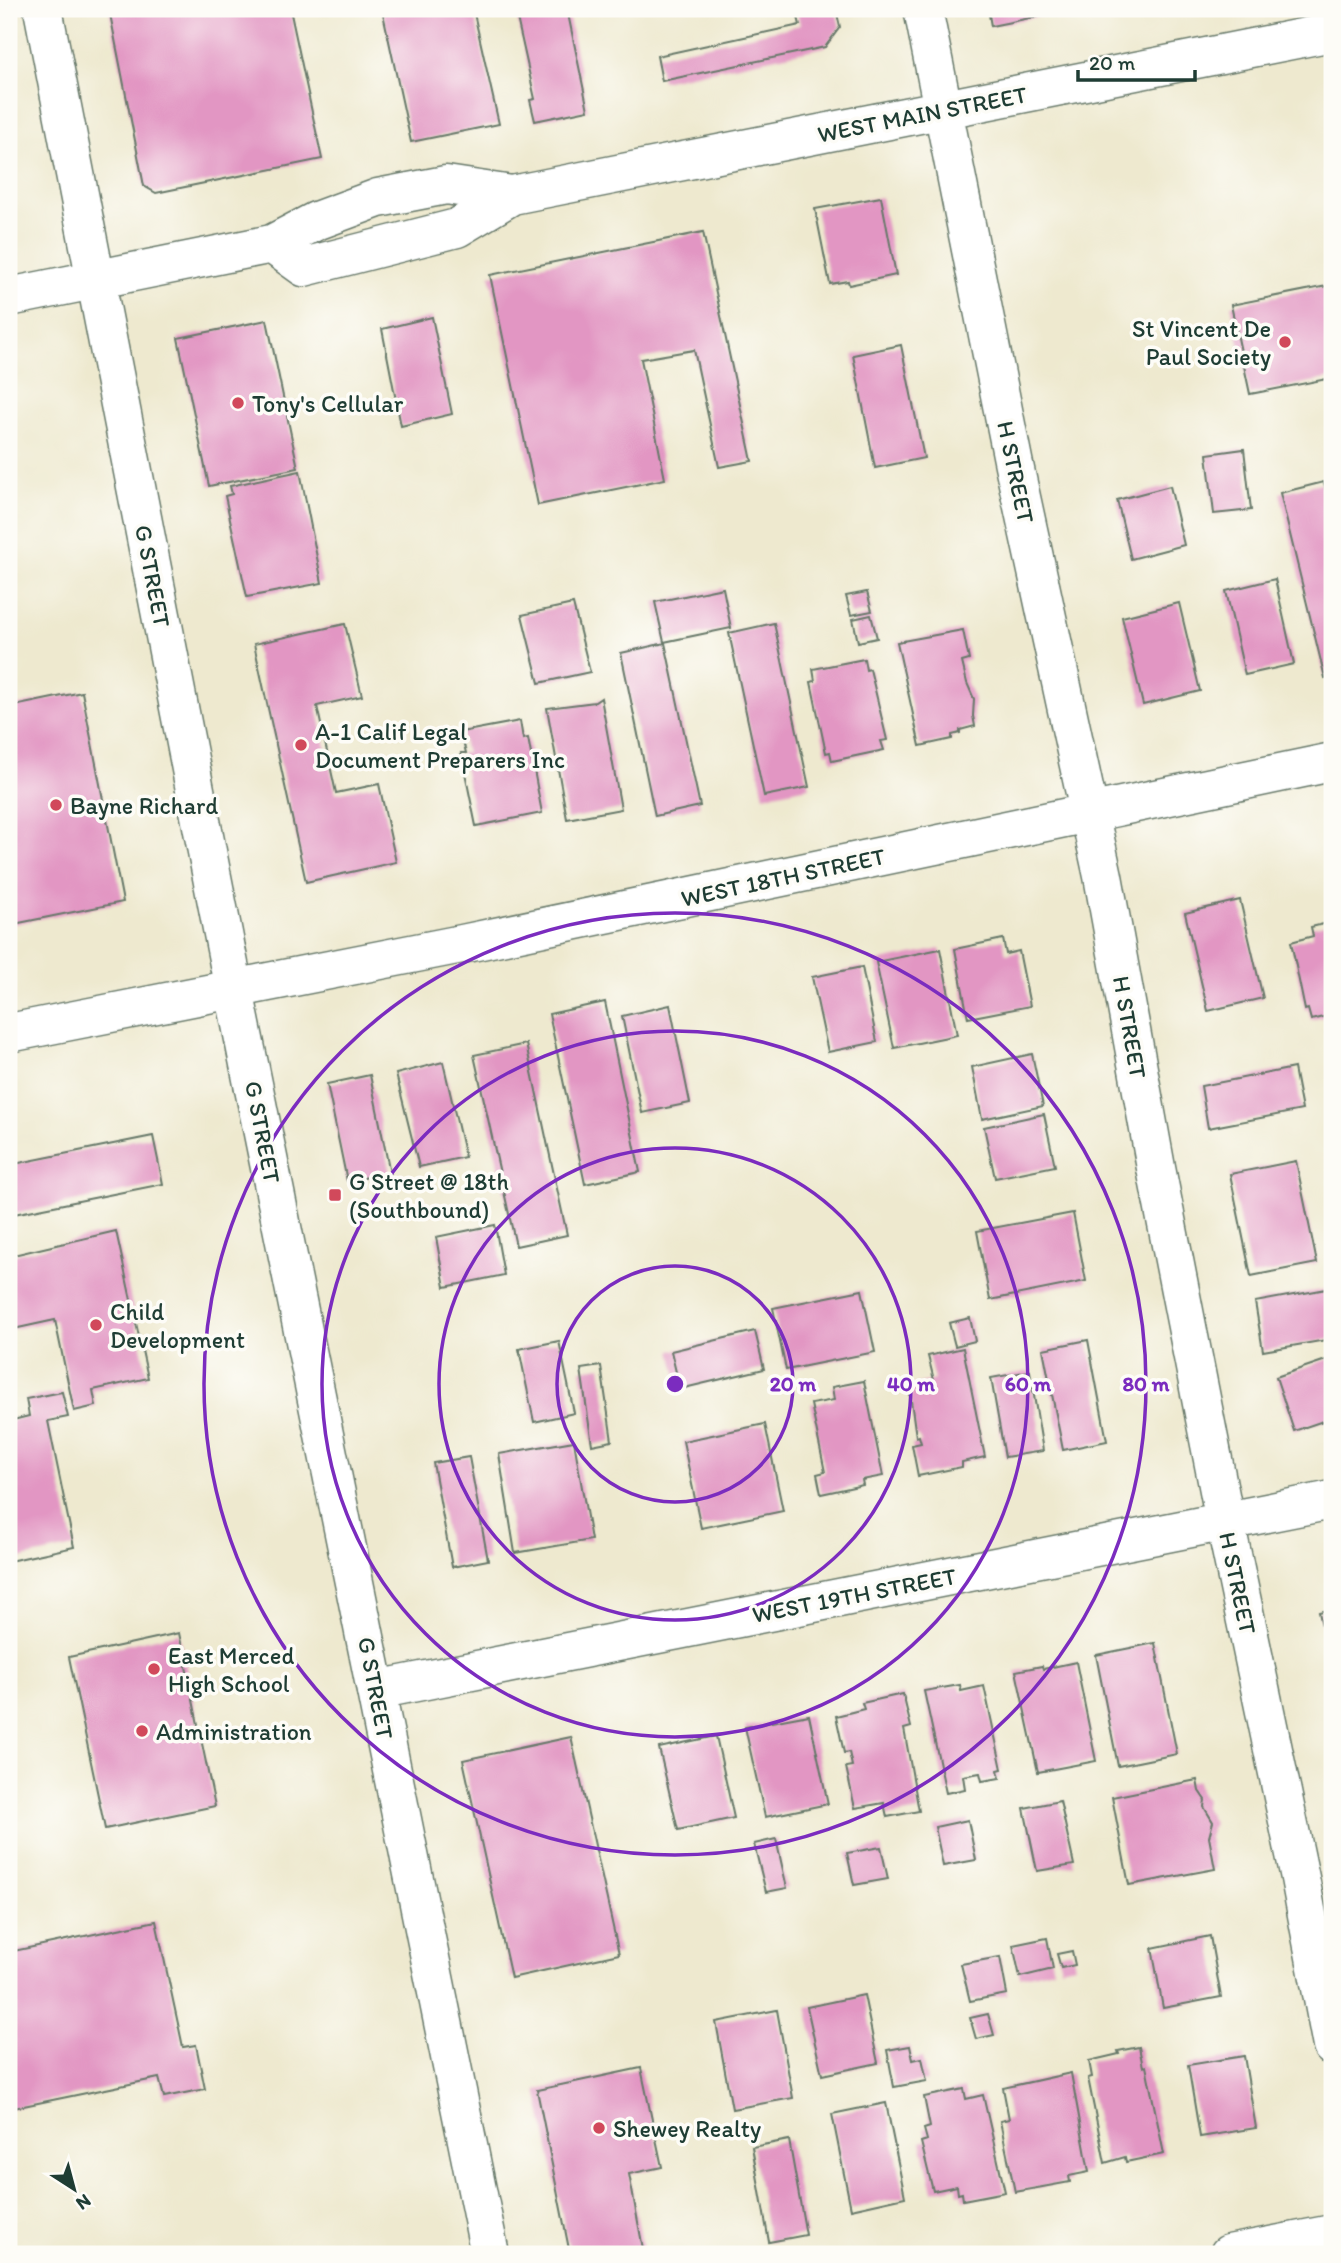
<svg xmlns="http://www.w3.org/2000/svg" width="1341" height="2263" font-family="Itim,sans-serif">
	<rect width="100%" height="100%" fill="#fdfcf7"/>
	<filter id="ink" filterUnits="userSpaceOnUse"><feTurbulence type="fractalNoise" baseFrequency=".0143" numOctaves="2"/><feDisplacementMap in="SourceGraphic" scale="14" xChannelSelector="R" yChannelSelector="G"/><feConvolveMatrix kernelMatrix="1 2 1 2 8 2 1 2 1" color-interpolation-filters="sRGB"/></filter>
	<filter id="wash" filterUnits="userSpaceOnUse"><feTurbulence type="fractalNoise" baseFrequency=".00686" numOctaves="4" result="noise"/><feDisplacementMap in="SourceGraphic" scale="28" xChannelSelector="R" yChannelSelector="G"/><feGaussianBlur stdDeviation="1.57" result="paint"/><feColorMatrix in="noise" values="0 0 0 0 0 0 0 0 0 0 0 0 0 0 0 0 0 1.4 0 .05"/><feComposite in="paint" operator="in"/></filter>
	<g filter="url(#wash)">
		<rect width="100%" height="100%" fill="#eee9cf"/>
		<g id="blocks">
			<path fill="#e296c3" d="M 109,9 L 290,9 L 322,159 L 156,193 L 144,186 Z
				M 382,9 L 473,9 L 499,124 L 411,142 Z
				M 515,9 L 567,9 L 588,110 L 535,121 L 530,100 L 535,99 Z
				M 796,9 L 836,9 L 840,27 L 825,47 L 662,81 L 657,56 L 800,25 Z
				M 988,9 L 1070,9 L 1070,10 L 991,26 Z
				M 881,197 L 896,275 L 849,285 L 848,281 L 830,284 L 815,209 Z
				M 703,232 L 752,461 L 719,467 L 694,350 L 641,359 L 665,479 L 538,505 L 490,275 Z
				M 1332,285 L 1332,378 L 1250,394 L 1231,305 Z
				M 432,317 L 452,414 L 401,426 L 382,329 Z
				M 267,320 L 298,468 L 209,486 L 178,338 Z
				M 901,345 L 924,458 L 875,468 L 853,355 Z
				M 1244,449 L 1251,510 L 1214,514 L 1207,454 Z
				M 300,471 L 322,583 L 247,597 L 225,496 L 232,494 L 230,486 Z
				M 1324,482 L 1332,516 L 1332,676 L 1325,678 L 1280,493 Z
				M 1170,486 L 1184,545 L 1131,559 L 1117,500 Z
				M 1275,579 L 1294,664 L 1245,675 L 1226,591 Z
				M 723,588 L 731,628 L 664,642 L 655,602 Z
				M 867,592 L 872,611 L 851,615 L 846,596 Z
				M 1179,603 L 1200,691 L 1143,705 L 1122,617 Z
				M 573,604 L 590,672 L 539,683 L 522,615 Z
				M 871,615 L 877,638 L 858,642 L 853,619 Z
				M 774,623 L 809,787 L 764,796 L 729,633 Z
				M 345,624 L 362,696 L 317,706 L 336,793 L 379,784 L 396,862 L 306,882 L 254,644 Z
				M 963,630 L 969,660 L 962,662 L 967,683 L 974,699 L 973,716 L 975,726 L 960,730 L 960,733 L 952,735 L 952,739 L 920,746 L 897,642 Z
				M 665,643 L 700,806 L 655,816 L 621,653 Z
				M 864,659 L 866,670 L 870,669 L 887,740 L 881,741 L 884,750 L 832,761 L 830,752 L 826,753 L 811,682 L 815,681 L 813,669 Z
				M 82,692 L 123,902 L 9,925 L 9,707 Z
				M 601,698 L 621,809 L 567,819 L 547,708 L 595,702 Z
				M 520,721 L 523,739 L 528,738 L 542,813 L 476,826 L 461,753 L 466,753 L 461,732 Z
				M 1240,900 L 1263,998 L 1208,1011 L 1185,913 Z
				M 1332,922 L 1332,1005 L 1325,1007 L 1327,1016 L 1311,1020 L 1308,1009 L 1305,1010 L 1291,942 L 1313,936 L 1311,927 Z
				M 1003,939 L 1006,954 L 1019,951 L 1030,1006 L 968,1018 L 955,949 Z
				M 940,949 L 957,1035 L 894,1048 L 876,962 Z
				M 862,967 L 877,1042 L 828,1052 L 812,977 Z
				M 605,1002 L 640,1172 L 585,1184 L 549,1014 Z
				M 670,1005 L 690,1103 L 642,1113 L 622,1016 Z
				M 526,1044 L 567,1235 L 516,1246 L 474,1055 Z
				M 1032,1054 L 1043,1106 L 982,1119 L 972,1067 Z
				M 443,1062 L 465,1157 L 419,1167 L 396,1074 Z
				M 1294,1068 L 1302,1110 L 1208,1128 L 1201,1086 Z
				M 370,1075 L 390,1173 L 347,1181 L 327,1084 Z
				M 1044,1114 L 1055,1166 L 995,1178 L 984,1127 Z
				M 153,1136 L 163,1184 L 9,1215 L 9,1165 Z
				M 1296,1161 L 1317,1263 L 1251,1276 L 1230,1174 Z
				M 1073,1213 L 1086,1281 L 990,1300 L 977,1231 Z
				M 495,1225 L 504,1275 L 445,1287 L 436,1237 Z
				M 116,1231 L 148,1378 L 93,1390 L 96,1406 L 74,1411 L 55,1320 L 9,1330 L 9,1256 Z
				M 1332,1288 L 1332,1339 L 1263,1351 L 1255,1302 Z
				M 862,1290 L 875,1352 L 786,1370 L 773,1308 Z
				M 970,1318 L 975,1341 L 955,1346 L 949,1323 Z
				M 755,1331 L 764,1369 L 680,1389 L 671,1351 Z
				M 1088,1340 L 1107,1441 L 1063,1450 L 1043,1349 Z
				M 559,1341 L 574,1413 L 534,1422 L 519,1349 Z
				M 963,1348 L 985,1457 L 962,1462 L 962,1467 L 918,1476 L 912,1445 L 921,1443 L 919,1436 L 916,1437 L 909,1386 L 934,1380 L 928,1356 Z
				M 1332,1358 L 1332,1418 L 1294,1431 L 1276,1377 Z
				M 601,1366 L 612,1441 L 592,1445 L 581,1369 Z
				M 1030,1371 L 1043,1451 L 1005,1457 L 991,1378 Z
				M 864,1381 L 883,1476 L 862,1480 L 863,1485 L 821,1494 L 817,1474 L 825,1472 L 811,1404 L 834,1400 L 832,1387 Z
				M 62,1392 L 68,1417 L 48,1421 L 74,1547 L 9,1561 L 9,1421 L 29,1416 L 26,1399 Z
				M 765,1424 L 783,1511 L 701,1528 L 683,1441 Z
				M 574,1441 L 591,1540 L 515,1553 L 499,1454 Z
				M 469,1457 L 488,1560 L 452,1567 L 433,1463 Z
				M 1332,1609 L 1332,1667 L 1331,1667 L 1319,1612 Z
				M 179,1633 L 215,1806 L 105,1829 L 69,1657 Z
				M 1155,1643 L 1177,1754 L 1118,1766 L 1096,1655 Z
				M 1076,1662 L 1096,1761 L 1038,1772 L 1016,1671 L 1042,1666 L 1043,1669 Z
				M 960,1685 L 961,1691 L 984,1686 L 1002,1769 L 998,1770 L 1000,1778 L 982,1781 L 980,1773 L 963,1776 L 965,1789 L 946,1793 L 924,1691 Z
				M 903,1694 L 911,1727 L 904,1729 L 919,1811 L 887,1817 L 884,1803 L 855,1808 L 846,1767 L 852,1766 L 849,1752 L 844,1753 L 836,1716 L 864,1709 L 862,1703 Z
				M 809,1715 L 828,1804 L 765,1817 L 745,1727 Z
				M 716,1736 L 734,1818 L 678,1830 L 659,1748 Z
				M 571,1737 L 619,1954 L 511,1978 L 463,1760 Z
				M 1197,1780 L 1199,1791 L 1205,1800 L 1204,1807 L 1213,1822 L 1209,1837 L 1215,1869 L 1129,1885 L 1112,1797 Z
				M 1060,1801 L 1074,1865 L 1037,1871 L 1024,1808 Z
				M 968,1820 L 976,1860 L 943,1866 L 935,1827 Z
				M 776,1839 L 787,1888 L 766,1892 L 754,1844 Z
				M 881,1847 L 888,1879 L 854,1885 L 847,1853 Z
				M 156,1921 L 183,2047 L 196,2045 L 205,2089 L 164,2097 L 159,2078 L 9,2109 L 9,1952 Z
				M 1210,1936 L 1221,1997 L 1163,2008 L 1152,1948 Z
				M 1047,1938 L 1053,1969 L 1020,1977 L 1013,1945 Z
				M 1072,1951 L 1075,1965 L 1061,1968 L 1057,1954 Z
				M 1000,1957 L 1007,1994 L 970,2001 L 961,1964 Z
				M 864,1995 L 878,2063 L 822,2075 L 807,2007 Z
				M 777,2010 L 793,2098 L 732,2109 L 716,2022 Z
				M 988,2014 L 994,2035 L 976,2039 L 970,2018 Z
				M 910,2046 L 913,2060 L 922,2058 L 927,2081 L 894,2087 L 887,2050 Z
				M 1139,2047 L 1143,2067 L 1146,2066 L 1164,2154 L 1126,2162 L 1125,2157 L 1105,2163 L 1088,2078 L 1092,2077 L 1089,2061 L 1119,2054 L 1118,2051 Z
				M 1244,2056 L 1256,2128 L 1200,2137 L 1188,2065 Z
				M 641,2068 L 662,2167 L 629,2174 L 644,2254 L 570,2254 L 537,2090 Z
				M 1071,2073 L 1089,2172 L 1069,2176 L 1070,2182 L 1015,2192 L 1000,2121 L 1009,2119 L 1003,2088 Z
				M 964,2089 L 966,2099 L 983,2095 L 1005,2192 L 963,2200 L 962,2193 L 958,2194 L 957,2186 L 933,2191 L 921,2142 L 927,2140 L 924,2129 L 930,2127 L 924,2097 Z
				M 886,2103 L 905,2197 L 851,2209 L 832,2114 Z
				M 789,2140 L 806,2235 L 769,2242 L 752,2147 Z"/>
		</g>
	</g>
	<g filter="url(#ink)">
		<use href="#blocks" fill-opacity="0" stroke="#67796a" stroke-width="2"/>
		<g fill="none" stroke-linecap="round" stroke-linejoin="round">
			<g stroke="#67796a" stroke-width="41">
				<path id="minor" d="M 923,9 L 1014,465 L 1103,876 L 1156,1168 L 1225,1521 L 1300,1878 L 1332,2046
					M 272,244 L 304,267 L 457,228 L 512,195
					M 9,297 L 272,244 L 316,221 L 378,198 L 446,185 L 512,195 L 1332,32
					M 9,1033 L 462,944 L 1332,762
					M 376,1690 L 1332,1500
					M 1229,2254 L 1332,2234"/>
			</g>
			<g stroke="#67796a" stroke-width="41">
				<path id="major" d="M 43,9 L 234,990 L 490,2254"/>
			</g>
			<use href="#minor" stroke="#fff" stroke-width="38"/>
			<use href="#major" stroke="#fff" stroke-width="38"/>
		</g>
	</g>
	<g fill="none" stroke="#7b2cbf" stroke-width="3.5">
		<circle cx="675" cy="1384" r="118"/>
		<circle cx="675" cy="1384" r="236"/>
		<circle cx="675" cy="1384" r="353"/>
		<circle cx="675" cy="1384" r="471"/>
	</g>
	<g fill="#d1495b" stroke="#fdfcf7" stroke-width="2.5">
		<circle cx="1285" cy="342" r="7"/>
		<circle cx="238" cy="403" r="7"/>
		<circle cx="301" cy="745" r="7"/>
		<circle cx="56" cy="805" r="7"/>
		<rect x="328" y="1188" width="14" height="14" rx="3.5"/>
		<circle cx="96" cy="1325" r="7"/>
		<circle cx="154" cy="1669" r="7"/>
		<circle cx="142" cy="1731" r="7"/>
		<circle cx="599" cy="2128" r="7"/>
	</g>
	<g text-anchor="middle" dominant-baseline="central" stroke-width="7" stroke-linejoin="round" paint-order="stroke">
		<g font-size="24" fill="#1f3d34" stroke="#fdfcf7">
			<text transform="translate(922 114) rotate(-11)">WEST MAIN STREET</text>
			<text transform="translate(1016 472) rotate(78)">H STREET</text>
			<text transform="translate(153 576) rotate(79)">G STREET</text>
			<text transform="translate(783 877) rotate(-12)">WEST 18TH STREET</text>
			<text transform="translate(1130 1027) rotate(80)">H STREET</text>
			<text transform="translate(263 1132) rotate(79)">G STREET</text>
			<text transform="translate(1238 1583) rotate(78)">H STREET</text>
			<text transform="translate(854 1595) rotate(-11)">WEST 19TH STREET</text>
			<text transform="translate(376 1688) rotate(79)">G STREET</text>
		</g>
		<g font-size="24" fill="#1f3d34" stroke="#fdfcf7" text-anchor="start">
			<text x="1271" y="328" text-anchor="end">St Vincent De<tspan x="1271" dy="28">Paul Society</tspan></text>
			<text x="252" y="403">Tony's Cellular</text>
			<text x="315" y="731">A-1 Calif Legal<tspan x="315" dy="28">Document Preparers Inc</tspan></text>
			<text x="70" y="805">Bayne Richard</text>
			<text x="349" y="1181">G Street @ 18th<tspan x="349" dy="28">(Southbound)</tspan></text>
			<text x="110" y="1311">Child<tspan x="110" dy="28">Development</tspan></text>
			<text x="168" y="1655">East Merced<tspan x="168" dy="28">High School</tspan></text>
			<text x="156" y="1731">Administration</text>
			<text x="613" y="2128">Shewey Realty</text>
		</g>
	</g>
	<circle cx="675" cy="1384" r="10" fill="#7b2cbf" stroke="#fdfcf7" stroke-width="3.5"/>
	<g font-size="21" text-anchor="middle" font-weight="bold" fill="#7b2cbf" stroke="#fdfcf7" stroke-width="7" stroke-linejoin="round" paint-order="stroke">
		<text x="793" y="1391">20 m</text>
		<text x="911" y="1391">40 m</text>
		<text x="1028" y="1391">60 m</text>
		<text x="1146" y="1391">80 m</text>
	</g>
	<rect width="1341" height="2263" fill="none" stroke="#fdfcf7" stroke-width="35"/>
	<g transform="translate(74 2189) rotate(144)" stroke="#fdfcf7" stroke-width="5" paint-order="stroke">
	<path d="M0-5L12 26L0 18L-12 26Z" fill="#1f3d34"/>
	<text y="-10" font-size="19" font-weight="bold" text-anchor="middle" fill="#1f3d34">N</text>
	</g>
	<path d="M1078 70v10h117v-10" fill="none" stroke="#1f3d34" stroke-width="3.5"/>
	<text x="1089" y="70" font-size="21" fill="#1f3d34" stroke="#fdfcf7" stroke-width="5" paint-order="stroke">20 m</text>
</svg>
